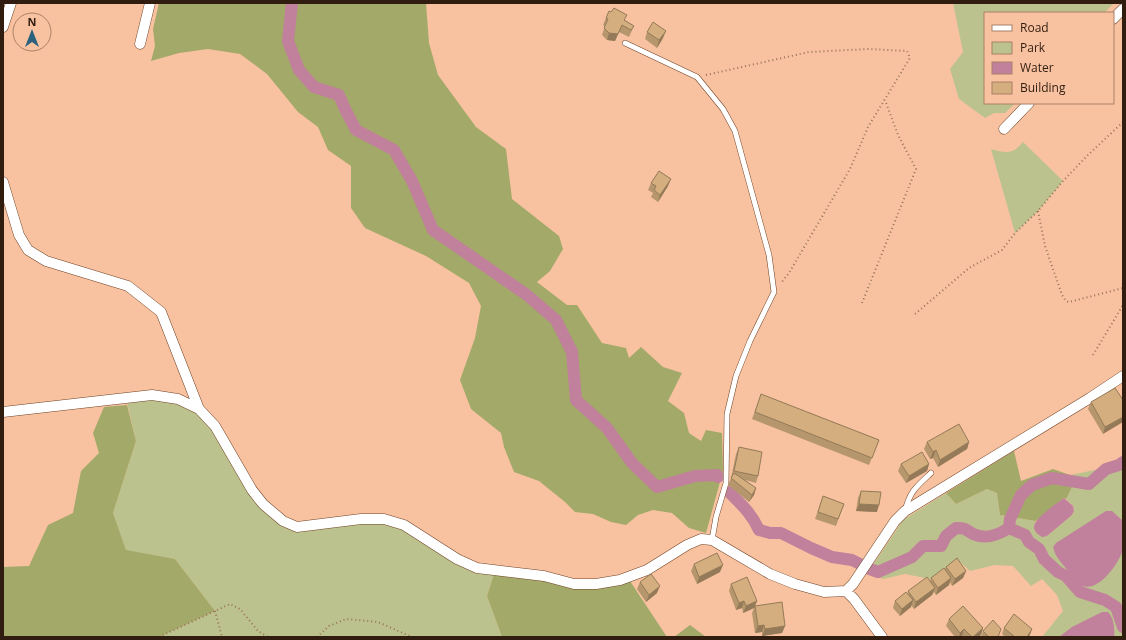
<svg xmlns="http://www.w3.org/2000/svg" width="1126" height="640" font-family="'Open Sans',sans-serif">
	<rect width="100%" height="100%" fill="#f8c2a1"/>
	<path fill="#bcc28d" d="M 953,3 L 1114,3 L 1104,13 L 985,13 L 985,103 L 1015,103 L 1005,113 L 994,113 L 985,118 L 959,99 L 950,69 L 963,52 Z
		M 1023,142 L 1063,181 L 1038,211 L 1015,233 L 991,149 C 1006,153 1012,155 1023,142 Z
		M 152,395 L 199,409 L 252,490 L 297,527 L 384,519 L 457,559 L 495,571 L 487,596 L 502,637 L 159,637 L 215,611 L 175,559 L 126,551 L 113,513 L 136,441 L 126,398 Z
		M 1123,457 L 1123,637 L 1042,637 L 1063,611 L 1057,595 L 1042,579 L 1031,586 L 1013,566 L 995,565 L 970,571 L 958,560 L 930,579 L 905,574 L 883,579 L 868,572 L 903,520 L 946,493 L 956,504 L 987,489 L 997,493 L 1000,515 L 1036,521 L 1034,527 L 1047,536 L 1072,515 L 1074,511 L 1073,506 L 1066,499 L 1072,487 L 1070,475 L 1100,469 Z"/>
	<path fill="#a3a968" d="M 159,3 L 426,3 L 429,43 L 438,75 L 476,127 L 506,149 L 512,199 L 559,236 L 563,249 L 550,271 L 537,282 L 567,305 L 577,305 L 602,343 L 626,348 L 629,358 L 641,347 L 663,367 L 682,373 L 668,401 L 684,413 L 689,433 L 701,441 L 706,430 L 722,433 L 723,471 L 706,533 L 689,528 L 672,513 L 653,510 L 638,515 L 626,525 L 611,522 L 593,514 L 575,512 L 565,502 L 539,481 L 514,472 L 504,447 L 501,433 L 471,409 L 460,380 L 475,338 L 481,306 L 469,283 L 426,256 L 365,228 L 351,208 L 351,166 L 328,150 L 318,127 L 298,112 L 267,74 L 240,54 L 208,49 L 179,53 L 151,61 L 155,46 L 153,29 Z
		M 127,405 L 136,441 L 113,513 L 126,550 L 175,559 L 215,611 L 159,637 L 3,637 L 3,567 L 29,566 L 48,525 L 73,513 L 81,471 L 99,453 L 93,433 L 104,407 Z
		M 1014,451 L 1021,481 L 1053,469 L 1070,475 L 1072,487 L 1066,499 L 1064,498 L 1036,521 L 1000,515 L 997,493 L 987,489 L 956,504 L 946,493 Z
		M 495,571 L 574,584 L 628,578 L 667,637 L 502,637 L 487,596 Z
		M 690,625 L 706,637 L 674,637 Z"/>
	<path fill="#c1809b" d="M 1064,498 L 1073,506 L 1074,511 L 1072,515 L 1047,536 L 1042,537 C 1039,535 1034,532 1034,527 C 1034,519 1057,503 1064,498 Z
		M 1106,511 L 1112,511 L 1123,521 C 1123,530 1125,540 1123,549 C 1120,562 1099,592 1083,586 C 1077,584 1071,576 1068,571 C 1062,563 1055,557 1053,547 L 1056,543 Z
		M 1102,612 L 1108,612 C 1114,618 1115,629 1114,637 L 1059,637 L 1072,627 Z"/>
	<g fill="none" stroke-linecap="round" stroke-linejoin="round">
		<path stroke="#c1809b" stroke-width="12" d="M 292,3 L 288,41 L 299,70 L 314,87 L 339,95 L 345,109 L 356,130 L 394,150 L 412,181 L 433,230 L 527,295 L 556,320 L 572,352 L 576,400 L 607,428 L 632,463 L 657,487 L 695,476 L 717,475 L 718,477
			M 729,492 C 741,504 752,514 759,530 L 770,533 L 781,533 L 811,548 L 832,557 L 852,560 L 862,565
			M 1009,528 L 1025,535 L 1029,542 L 1039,549 L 1044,559 L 1058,572 L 1066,576 L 1080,592 L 1105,600 L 1116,607 L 1123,627
			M 867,568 L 878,572 L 912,557 L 923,546 L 941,546 L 946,536 L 956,528 C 966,528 965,529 973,534 C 986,540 998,535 1009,528 L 1010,519 L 1021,495 L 1032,485 L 1052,478 L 1089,484 L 1106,469 L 1119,465 L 1123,462"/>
		<g stroke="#704224" stroke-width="6">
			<path id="lane" d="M 625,43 L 697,77 L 723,109 L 735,131 L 769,255 L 774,292 L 750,341 L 736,376 L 727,414 L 726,483 L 716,517 L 712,540
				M 905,511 C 910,491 916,487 931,473"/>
		</g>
		<g stroke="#704224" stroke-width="11">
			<path id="street" d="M 1113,19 L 1123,9
				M 3,27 L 11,3
				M 140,44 L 150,3
				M 1004,129 L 1029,103
				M 3,182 L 19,235 L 28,250 L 46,261 L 128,286 L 161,312 L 199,409
				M 3,412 L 152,395 L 178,399 L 199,409 L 215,426 L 252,490 L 263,504 L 283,521 L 297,527 L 361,519 L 384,519 L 404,525 L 457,559 L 477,568 L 544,576 L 574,584 L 596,584 L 620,580 L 647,570 L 687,545 L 701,539 L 712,540 L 770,574 L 795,584 L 824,592 L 846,591 L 853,584 L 895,521 L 905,511 L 1090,398 L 1123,376
				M 846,591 L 854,599 L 882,637"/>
		</g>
		<path stroke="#97725a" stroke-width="2" stroke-dasharray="1 3" stroke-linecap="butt" d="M 706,75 L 809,52 L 869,49 L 907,51 L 910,58 L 868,127 L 850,169 L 789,273 L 781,283
			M 1038,211 L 1045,246 L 1062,295 L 1066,301 L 1069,302 L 1123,288
			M 862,303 L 916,169 L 898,135 L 885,100
			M 915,314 L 969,268 L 1002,250 L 1015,233 L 1038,211 L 1063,181 L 1088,155 L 1123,122
			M 1093,355 L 1123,305
			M 215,611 L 222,637
			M 159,637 L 230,604 L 240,609 L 258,631 L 268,637
			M 317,637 L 329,626 L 346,619 L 378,622 L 412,637
			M 737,637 L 738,635"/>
		<use href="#lane" stroke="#fff" stroke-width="5"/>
		<use href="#street" stroke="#fff" stroke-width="10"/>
	</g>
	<path fill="#b6966c" d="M 606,18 L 625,20 L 634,26 L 629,37 L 619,32 L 615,41 L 607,40 L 602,35 L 605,26 L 603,25 Z
		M 647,32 L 663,38 L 657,48 L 645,39 Z
		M 651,183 L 668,186 L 658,202 L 651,197 L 653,193 L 648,190 Z
		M 761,394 L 879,440 L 869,465 L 752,419 Z
		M 1123,400 L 1103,434 L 1088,409 L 1091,402 Z
		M 927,442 L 969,442 L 967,449 L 938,467 L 933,458 L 930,459 L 924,449 Z
		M 739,447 L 758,476 L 756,483 L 745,480 L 756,488 L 754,495 L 749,502 L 728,485 L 731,478 L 736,454 Z
		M 901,464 L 929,464 L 927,471 L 906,483 L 898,471 Z
		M 861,491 L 877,512 L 856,511 L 858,498 Z
		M 823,496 L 844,504 L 836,526 L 815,519 Z
		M 694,564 L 720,572 L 697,584 L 691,571 Z
		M 946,567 L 966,571 L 963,578 L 952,586 L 950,582 L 949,585 L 936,595 L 934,592 L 932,595 L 914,609 L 911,605 L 911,607 L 900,616 L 893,608 L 895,601 L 908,594 L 908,591 L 930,581 L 931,578 L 945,569 Z
		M 640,582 L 657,593 L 646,602 L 637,589 Z
		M 731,584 L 757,601 L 755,606 L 785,626 L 782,633 L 762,636 L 762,632 L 755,633 L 752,613 L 754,608 L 743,613 L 742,608 L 736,610 L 729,591 Z
		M 949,619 L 983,628 L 981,635 L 978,637 L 963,637 L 962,636 L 961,637 L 955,637 L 946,626 Z
		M 1004,628 L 1032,629 L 1029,637 L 1005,637 L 1002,634 Z
		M 983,631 L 998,637 L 981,637 Z"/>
	<path fill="#947a58" d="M 622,25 L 615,41 L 607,40 L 609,33 Z
		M 666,31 L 663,38 L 657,48 L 659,40 Z
		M 671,179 L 668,186 L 658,202 L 660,195 Z
		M 1123,417 L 1123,422 L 1103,434 L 1105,427 Z
		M 969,442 L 967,449 L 938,467 L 940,460 Z
		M 936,450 L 933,458 L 930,459 L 933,452 Z
		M 929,464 L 927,471 L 906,483 L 909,476 Z
		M 756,488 L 754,495 L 749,502 L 752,495 Z
		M 859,504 L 879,505 L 877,512 L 856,511 Z
		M 723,565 L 720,572 L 697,584 L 699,577 Z
		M 966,571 L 963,578 L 952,586 L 955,579 Z
		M 951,578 L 949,585 L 936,595 L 938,588 Z
		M 660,586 L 657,593 L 646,602 L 649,595 Z
		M 935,588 L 932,595 L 914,609 L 916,602 Z
		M 913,600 L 911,607 L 900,616 L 902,609 Z
		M 744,601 L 742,608 L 736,610 L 739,603 Z
		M 757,601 L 754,608 L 743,613 L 746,606 Z
		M 764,625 L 762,632 L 755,633 L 758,626 Z
		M 785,626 L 782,633 L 762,636 L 765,629 Z
		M 983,628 L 981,635 L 978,637 L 973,637 Z
		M 964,629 L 962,636 L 961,637 L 959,637 L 960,633 Z
		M 1032,629 L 1029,637 L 1027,637 Z"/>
	<path fill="#d4ae7e" stroke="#947a58" d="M 614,8 L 627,15 L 624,20 L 634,26 L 631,30 L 622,25 L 618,34 L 609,33 L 604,28 L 608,19 L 606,18 L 609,11 L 611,12 Z
		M 653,22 L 666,31 L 659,40 L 647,32 Z
		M 659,171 L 671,179 L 660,195 L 654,190 L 656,186 L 651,183 Z
		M 1115,388 L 1123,400 L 1123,417 L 1105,427 L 1091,402 Z
		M 761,394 L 879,440 L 872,458 L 755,412 Z
		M 959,424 L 969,442 L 940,460 L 936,450 L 933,452 L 927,442 Z
		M 739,447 L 762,452 L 758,476 L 734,471 Z
		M 922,452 L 929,464 L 909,476 L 901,464 Z
		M 734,473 L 756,488 L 752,495 L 731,478 Z
		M 861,491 L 881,492 L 879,505 L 859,504 Z
		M 823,496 L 844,504 L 838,519 L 818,512 Z
		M 717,553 L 723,565 L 699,577 L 694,564 Z
		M 957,558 L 966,571 L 955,579 L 946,567 Z
		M 944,568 L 951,578 L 938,588 L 931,578 Z
		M 651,574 L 660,586 L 649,595 L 640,582 Z
		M 747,577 L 757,601 L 746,606 L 744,601 L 739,603 L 731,584 Z
		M 927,577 L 935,588 L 916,602 L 908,591 Z
		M 906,592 L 913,600 L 902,609 L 895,601 Z
		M 782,602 L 785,626 L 765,629 L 764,625 L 758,626 L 755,606 Z
		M 963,606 L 983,628 L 973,637 L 972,637 L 964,629 L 960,633 L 949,619 Z
		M 1014,614 L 1032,629 L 1027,637 L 1015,637 L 1004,628 Z
		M 993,620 L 1001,629 L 998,637 L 989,637 L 983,631 Z"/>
	<rect width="1126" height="640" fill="none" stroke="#311d10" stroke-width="8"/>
	<rect x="984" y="12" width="130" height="92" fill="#f8c2a1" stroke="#a88067"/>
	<rect x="992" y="25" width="20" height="6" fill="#ffffff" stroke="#a88067"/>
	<text x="1020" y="32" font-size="12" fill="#311d10">Road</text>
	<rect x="992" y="42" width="20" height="12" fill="#bcc28d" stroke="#a88067"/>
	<text x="1020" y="52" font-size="12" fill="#311d10">Park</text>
	<rect x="992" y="62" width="20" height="12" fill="#c1809b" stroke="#a88067"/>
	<text x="1020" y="72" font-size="12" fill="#311d10">Water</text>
	<rect x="992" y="82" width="20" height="12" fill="#d4ae7e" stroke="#a88067"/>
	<text x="1020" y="92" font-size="12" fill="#311d10">Building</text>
	<g transform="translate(32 32)"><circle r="19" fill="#f8c2a1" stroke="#a88067"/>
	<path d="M0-3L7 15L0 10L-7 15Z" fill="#2b617c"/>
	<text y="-6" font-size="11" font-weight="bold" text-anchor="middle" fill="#311d10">N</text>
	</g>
</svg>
